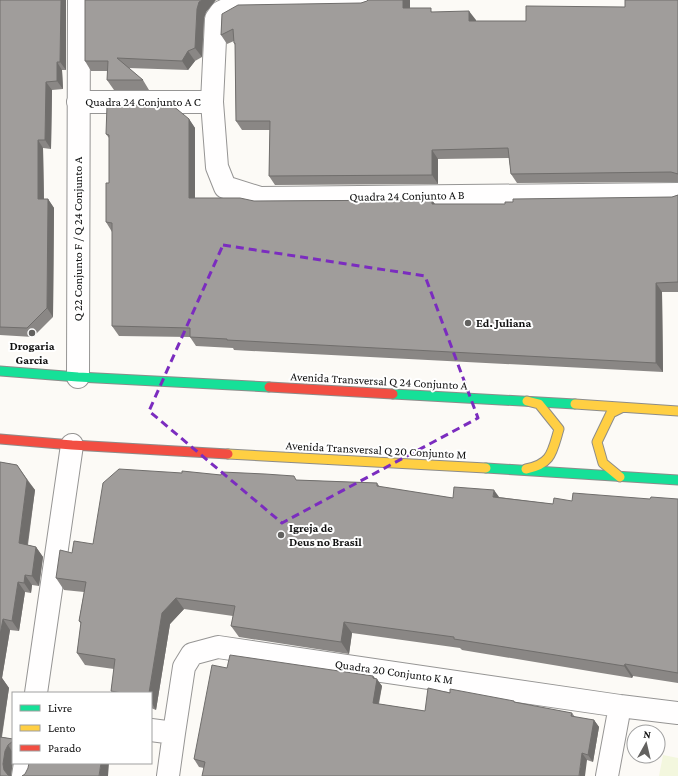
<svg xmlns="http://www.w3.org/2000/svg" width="678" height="776" font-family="'Crimson Pro',serif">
	<rect width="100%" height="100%" fill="#fcfaf6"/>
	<path fill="#f3f7de" d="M 663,755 L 678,758 L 678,776 L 659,776 Z"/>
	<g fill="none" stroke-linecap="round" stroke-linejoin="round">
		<g stroke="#969594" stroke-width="24">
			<path id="street" d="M 367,0 L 242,2 L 221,12 L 216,19 L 212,102 L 217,167 L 225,187 L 260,198 L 678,194
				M 78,102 L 212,102
				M 78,377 L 79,0
				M 36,693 L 72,445
				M 151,730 L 174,733
				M 23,776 L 25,763
				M 168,776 L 174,733 L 184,667 L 192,654 L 218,647 L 620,706 L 678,713
				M 607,776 L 620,706"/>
		</g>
		<g stroke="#8d8c8a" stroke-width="11">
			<path id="fast" d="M 0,371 L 78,377 L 269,387
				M 393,394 L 575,404
				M 486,468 L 678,480"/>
		</g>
		<g stroke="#8d8c8a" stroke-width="11">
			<path id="slow" d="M 575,404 L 678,411
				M 228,454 L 486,468
				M 526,469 C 552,464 552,452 559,429 L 539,404 L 527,401
				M 620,477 L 603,463 L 597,442 L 611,413 L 621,408"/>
		</g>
		<g stroke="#8d8c8a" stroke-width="11">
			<path id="jam" d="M 269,387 L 393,394
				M 0,439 L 72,445 L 228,454"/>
		</g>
		<use href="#street" stroke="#fffefe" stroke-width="22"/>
		<use href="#fast" stroke="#16e098" stroke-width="9"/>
		<use href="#slow" stroke="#ffcf43" stroke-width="9"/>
		<use href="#jam" stroke="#f24e42" stroke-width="9"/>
	</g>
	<path fill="#8a8785" d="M 0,0 L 66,0 L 66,70 L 62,70 L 63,89 L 52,90 L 51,149 L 43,148 L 44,199 L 48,199 L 54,208 L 53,317 L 33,337 L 0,335 Z
		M 85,0 L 217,0 L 215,1 L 206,12 L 204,18 L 202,57 L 195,61 L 188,70 L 128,68 L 143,80 L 149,90 L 114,90 L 107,80 L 108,71 L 91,71 L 85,61 Z
		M 368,0 L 410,0 L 410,8 L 433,12 L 476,20 L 476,21 L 526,21 L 678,0 L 678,182 L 517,183 L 511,174 L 509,158 L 438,159 L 438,184 L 275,185 L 269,176 L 270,130 L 242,130 L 236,121 L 235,45 L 234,43 L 234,41 L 227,44 L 221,35 L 222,14 L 361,3 L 367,1 Z
		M 189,119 L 195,128 L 195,198 L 254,201 L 432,200 L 435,204 L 505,204 L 672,197 L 678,195 L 678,292 L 662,292 L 663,372 L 234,350 L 233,348 L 196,346 L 190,337 L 119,336 L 112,326 L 112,232 L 106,222 L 109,183 L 109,138 L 106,134 Z
		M 0,462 L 17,465 L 35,490 L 28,545 L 36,547 L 43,557 L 39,586 L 32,585 L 31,593 L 25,592 L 19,631 L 10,630 L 2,678 L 9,688 L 2,737 L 13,739 L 13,760 L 11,774 L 0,776 Z
		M 182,473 L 221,475 L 296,480 L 377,483 L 380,487 L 453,498 L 499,497 L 553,504 L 572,501 L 678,499 L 678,683 L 633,676 L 632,678 L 595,672 L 462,650 L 460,648 L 352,633 L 349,654 L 239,637 L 231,626 L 233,616 L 184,609 L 170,624 L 156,710 L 151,708 L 151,693 L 112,693 L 111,691 L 114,669 L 85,665 L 77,653 L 81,624 L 79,621 L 84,592 L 64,590 L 56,578 L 72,553 L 93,544 Z
		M 227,668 L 373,676 L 382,686 L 379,704 L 425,711 L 450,693 L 515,703 L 572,713 L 575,717 L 594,720 L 599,727 L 593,762 L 587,760 L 204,768 L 199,767 L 194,759 Z"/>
	<path fill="#706e6c" d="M 61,0 L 66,0 L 66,70 L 60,62 Z
		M 202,0 L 215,0 L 215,1 L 206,12 L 204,18 L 202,57 L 195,48 L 197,9 L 199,2 Z
		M 403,0 L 410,0 L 410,18 L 403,8 Z
		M 469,11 L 476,20 L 476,30 L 469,21 Z
		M 188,51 L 195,61 L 188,70 L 182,61 Z
		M 57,62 L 62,70 L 63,89 L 57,81 Z
		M 46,82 L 52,90 L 51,149 L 45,140 Z
		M 189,119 L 195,128 L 195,207 L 189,198 Z
		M 38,140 L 43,148 L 44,207 L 38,199 Z
		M 432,150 L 438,159 L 438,184 L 432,175 Z
		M 48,199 L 54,208 L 53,317 L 47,308 Z
		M 432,200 L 438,209 L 432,204 Z
		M 656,283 L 662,292 L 663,372 L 656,363 Z
		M 27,480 L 35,490 L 26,554 L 19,543 Z
		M 494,490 L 502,501 L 493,497 Z
		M 36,547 L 43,557 L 39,586 L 32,576 Z
		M 25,575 L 32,585 L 31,593 L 24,583 Z
		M 18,582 L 25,592 L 19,631 L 12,621 Z
		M 176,598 L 184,609 L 170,624 L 156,710 L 151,702 L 151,693 L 149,693 L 162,613 Z
		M 3,619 L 10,630 L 2,678 L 9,688 L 0,746 L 0,635 Z
		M 344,622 L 352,633 L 349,654 L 341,642 Z
		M 625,664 L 633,676 L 632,678 L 624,666 Z
		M 373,676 L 376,680 L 377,679 L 382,686 L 377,710 L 373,703 Z
		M 594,720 L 599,727 L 593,762 L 588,755 Z
		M 8,745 L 13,753 L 13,760 L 11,776 L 8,776 L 4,770 L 3,764 L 5,751 Z
		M 582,753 L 587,760 L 585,776 L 579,776 Z
		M 101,763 L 109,763 L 108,776 L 99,776 Z"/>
	<path fill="#a09d9b" stroke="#706e6c" d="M 0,0 L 61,0 L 60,62 L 57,62 L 57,81 L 46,82 L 45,140 L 38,140 L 38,199 L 48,199 L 47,308 L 27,328 L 0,327 Z
		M 85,0 L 202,0 L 199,2 L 197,9 L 195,48 L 188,51 L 182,61 L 117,58 L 143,80 L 107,80 L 108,61 L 85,61 Z
		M 368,0 L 403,0 L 403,8 L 431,8 L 431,12 L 469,11 L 469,21 L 526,21 L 526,6 L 625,7 L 625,0 L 678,0 L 678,174 L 671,172 L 511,174 L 508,148 L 432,150 L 432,175 L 269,176 L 270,121 L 236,121 L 235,43 L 234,43 L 233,29 L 221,35 L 222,14 L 238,5 L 361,3 L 367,1 Z
		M 107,105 L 172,105 L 189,119 L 189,198 L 240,198 L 254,201 L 432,200 L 432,204 L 505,204 L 505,202 L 513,202 L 513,199 L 672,197 L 678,195 L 678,282 L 656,283 L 656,363 L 227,340 L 227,339 L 190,337 L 190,328 L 112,326 L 112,223 L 106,222 L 106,183 L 109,183 L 109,135 L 106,134 Z
		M 0,462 L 17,465 L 27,480 L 19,543 L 36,547 L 32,576 L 25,575 L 24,583 L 18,582 L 12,621 L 3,619 L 0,635 Z
		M 119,469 L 182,473 L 182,471 L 221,475 L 222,472 L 265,474 L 294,476 L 296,480 L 377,483 L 377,486 L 453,498 L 454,487 L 494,490 L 493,497 L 553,504 L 554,498 L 572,501 L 573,493 L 650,499 L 651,497 L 678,499 L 678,673 L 625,664 L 624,666 L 587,660 L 454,639 L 454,637 L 344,622 L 341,642 L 231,626 L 235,606 L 176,598 L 162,613 L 149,693 L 122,693 L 111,691 L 115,659 L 77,653 L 81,622 L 79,621 L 86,582 L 56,578 L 60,550 L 72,553 L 74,541 L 93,544 L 103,483 Z
		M 230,655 L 373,676 L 373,678 L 377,679 L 373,703 L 425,711 L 428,688 L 450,693 L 450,689 L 514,701 L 514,702 L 572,713 L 571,716 L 594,720 L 588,755 L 582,753 L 579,776 L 202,776 L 205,762 L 194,759 L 212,665 L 227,668 Z
		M 0,677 L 1,677 L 0,687 Z
		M 0,737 L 13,739 L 13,741 L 8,745 L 5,751 L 3,764 L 4,770 L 8,775 L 10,776 L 0,776 Z
		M 29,763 L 101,763 L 99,776 L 22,776 L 25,774 L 28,768 Z"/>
	<path fill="none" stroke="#7b2cbf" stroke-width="3" stroke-dasharray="8 5" stroke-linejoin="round" d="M 223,245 L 425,276 L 478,418 L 282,523 L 149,411 Z"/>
	<g fill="#636260" stroke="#fff" stroke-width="1.5">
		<circle cx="468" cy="323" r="4"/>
		<circle cx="32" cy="333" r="4"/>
		<circle cx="281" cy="535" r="4"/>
	</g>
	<g text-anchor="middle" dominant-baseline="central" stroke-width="4" stroke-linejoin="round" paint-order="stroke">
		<g font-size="12" fill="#101010" stroke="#fff">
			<text x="143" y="102">Quadra 24 Conjunto A C</text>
			<text transform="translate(407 196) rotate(-1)">Quadra 24 Conjunto A B</text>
			<text transform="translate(78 239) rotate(-90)">Q 22 Conjunto F / Q 24 Conjunto A</text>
			<text transform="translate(379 381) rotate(3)">Avenida Transversal Q 24 Conjunto A</text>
			<text transform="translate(376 450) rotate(3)">Avenida Transversal Q 20 Conjunto M</text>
			<text transform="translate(394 672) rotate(8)">Quadra 20 Conjunto K M</text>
		</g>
		<g font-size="12" font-weight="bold" fill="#101010" stroke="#fff" text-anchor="start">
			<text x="476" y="323">Ed. Juliana</text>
			<text x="32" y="346" text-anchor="middle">Drogaria<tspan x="32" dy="14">Garcia</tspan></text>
			<text x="289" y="528">Igreja de<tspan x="289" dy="14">Deus no Brasil</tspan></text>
		</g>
	</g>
	<rect x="12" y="692" width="140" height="72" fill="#ffffff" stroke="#9f9f9f"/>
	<rect x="20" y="705" width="20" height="6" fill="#16e098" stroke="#9f9f9f"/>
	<text x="48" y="712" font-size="12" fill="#101010">Livre</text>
	<rect x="20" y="725" width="20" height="6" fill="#ffcf43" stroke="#9f9f9f"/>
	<text x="48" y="732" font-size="12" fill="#101010">Lento</text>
	<rect x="20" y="745" width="20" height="6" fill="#f24e42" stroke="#9f9f9f"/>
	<text x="48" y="752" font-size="12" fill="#101010">Parado</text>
	<g transform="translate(646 744) rotate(8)"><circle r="19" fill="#ffffff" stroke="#9f9f9f"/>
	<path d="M0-3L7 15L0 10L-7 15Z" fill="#636260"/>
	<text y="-6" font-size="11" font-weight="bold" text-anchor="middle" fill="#101010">N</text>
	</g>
</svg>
